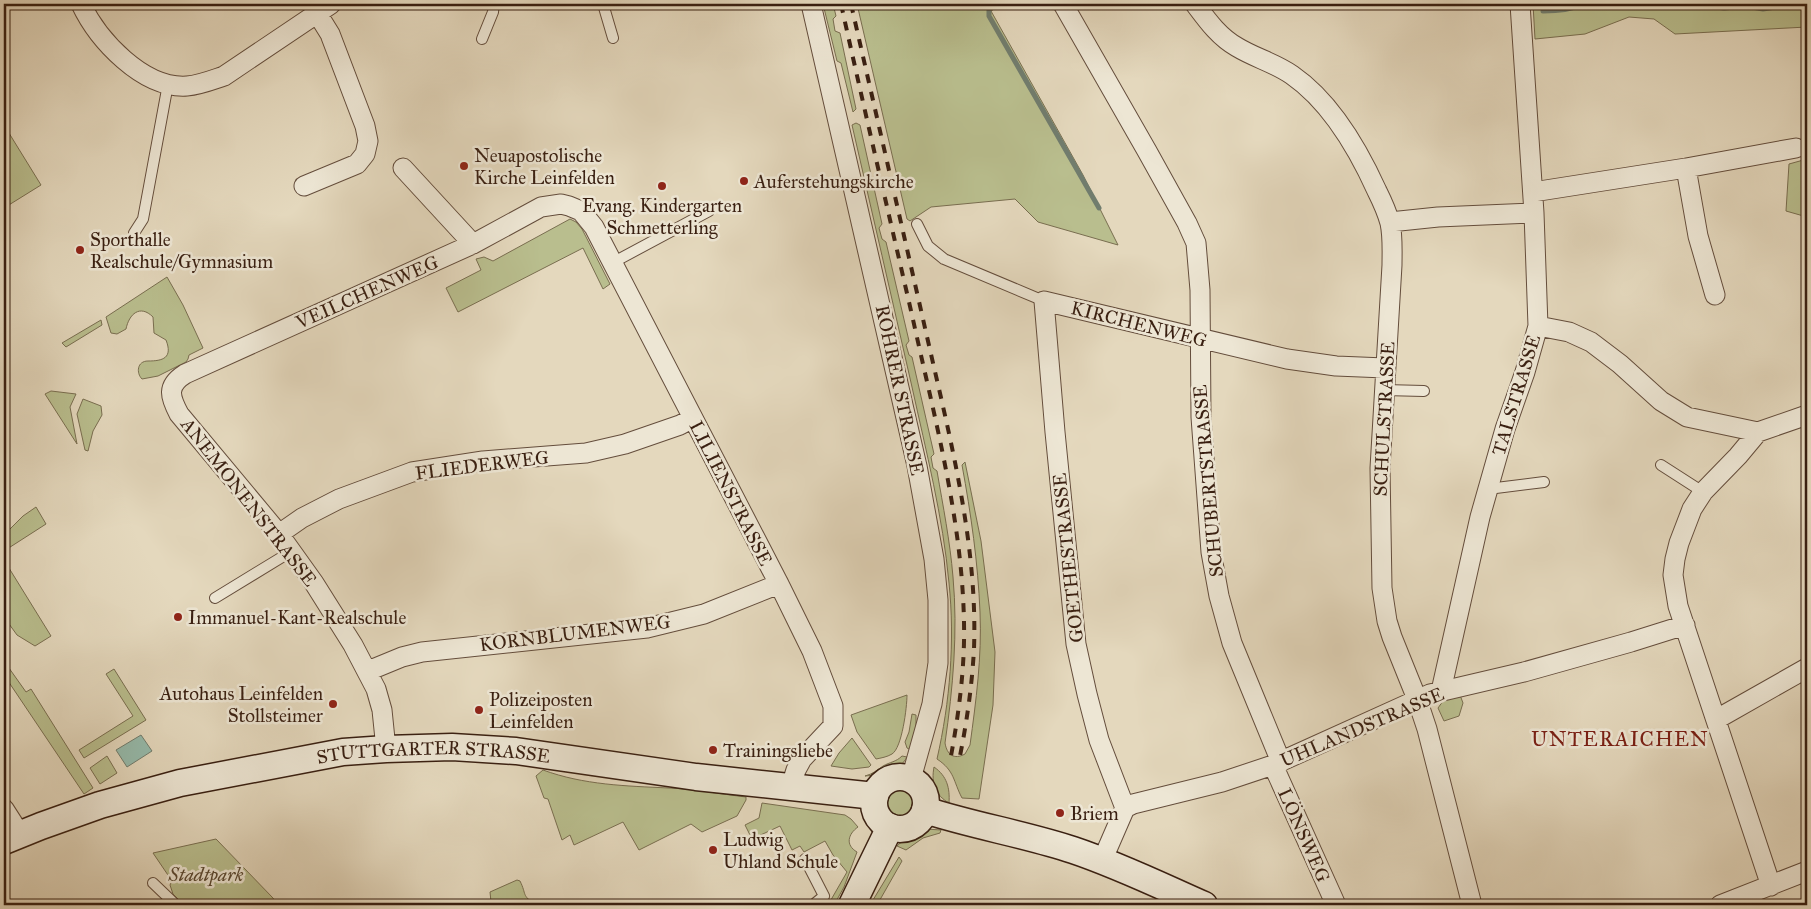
<svg xmlns="http://www.w3.org/2000/svg" width="1811" height="909" font-family="'IM FELL Great Primer',serif">
	<rect width="100%" height="100%" fill="#e4d8bd"/>
	<filter id="stains"><feTurbulence type="fractalNoise" baseFrequency=".004" numOctaves="4"/><feColorMatrix values="0 0 0 0 .2 0 0 0 0 .09 0 0 0 0 .02 0 0 0 .5 -.17"/></filter>
	<radialGradient id="worn" r=".72"><stop offset=".6" stop-color="#630" stop-opacity="0"/><stop offset="1" stop-color="#630" stop-opacity=".3"/></radialGradient>
	<path fill="#b9be8e" stroke="#796e50" d="M 823,4 L 833,4 L 836,16 L 833,19 L 835,31 L 840,33 L 856,109 L 853,112 L 841,63 L 837,61 Z
		M 857,4 L 1002,4 L 991,11 L 1083,175 L 1118,245 L 1038,222 L 1015,199 L 931,207 L 910,221 L 907,219 Z
		M 1533,4 L 1807,4 L 1807,27 L 1675,34 L 1654,19 L 1629,17 L 1585,34 L 1535,39 Z
		M 856,123 L 860,125 L 882,224 L 879,228 L 882,239 L 886,242 L 909,341 L 906,345 L 909,355 L 912,357 L 934,454 L 931,457 L 933,468 L 937,471 C 943,506 950,541 953,577 C 958,632 953,688 945,743 C 947,755 954,760 965,754 L 970,745 C 976,701 982,657 980,612 C 978,563 971,514 962,465 L 965,462 L 981,541 L 995,652 L 993,705 L 979,799 L 962,798 C 953,781 955,771 937,759 C 950,702 955,641 949,583 C 943,517 926,451 912,387 C 892,299 872,212 852,125 Z
		M 4,125 L 41,185 L 4,208 Z
		M 1807,159 L 1807,217 L 1786,211 L 1789,164 Z
		M 570,219 L 576,222 L 582,229 L 610,284 L 603,289 L 583,248 L 458,312 L 446,288 L 481,270 L 476,259 L 484,257 L 493,261 Z
		M 167,277 L 183,305 L 203,348 L 189,355 L 188,359 L 186,362 L 158,376 L 142,379 C 136,373 137,361 148,361 C 163,361 173,358 166,340 L 154,333 L 153,317 C 140,304 129,314 126,329 L 117,334 L 111,333 L 106,317 Z
		M 101,320 L 102,325 L 66,347 L 62,343 Z
		M 51,391 L 76,394 L 70,407 L 77,444 L 45,394 Z
		M 83,399 L 101,406 L 102,415 L 93,431 L 88,451 L 85,450 L 77,414 Z
		M 36,507 L 46,524 L 4,551 L 4,535 L 23,516 Z
		M 4,560 L 51,636 L 35,646 L 17,635 L 4,617 Z
		M 4,661 L 26,692 L 31,689 L 93,788 L 84,794 L 4,675 Z
		M 114,669 L 146,720 L 84,758 L 79,750 L 133,716 L 106,674 Z
		M 907,695 C 907,707 902,748 892,754 C 887,757 881,758 876,759 L 857,732 L 851,715 Z
		M 1460,695 L 1463,703 L 1459,716 L 1444,721 L 1438,708 L 1443,701 Z
		M 912,714 L 916,715 L 916,733 L 911,750 L 907,748 L 905,742 L 909,732 Z
		M 852,738 L 871,765 L 869,767 L 852,769 L 831,766 L 839,753 Z
		M 107,756 L 117,773 L 100,784 L 90,768 Z
		M 902,756 L 907,757 C 899,772 880,775 865,776 C 873,774 877,770 883,766 C 890,762 896,762 902,756 Z
		M 934,767 C 947,776 950,788 949,803 C 935,795 931,783 934,767 Z
		M 543,770 C 584,785 626,786 669,788 C 694,789 720,794 746,797 L 746,800 L 737,816 L 702,832 L 691,824 L 639,850 L 623,822 L 574,845 L 570,835 L 562,840 L 548,799 L 544,798 L 536,776 Z
		M884 802a17 17 0 1 1 34 0a17 17 0 1 1-34 0Z
		M 762,803 L 845,815 L 851,819 L 858,827 C 848,834 845,845 857,852 L 844,887 L 834,905 L 828,905 L 847,872 L 833,855 L 825,841 L 804,852 L 800,846 L 792,850 L 780,826 L 752,839 L 745,825 L 759,818 Z
		M 926,829 L 941,830 L 940,833 L 923,838 L 906,850 L 897,846 L 908,836 Z
		M 216,839 L 272,897 L 279,905 L 184,905 L 173,894 L 170,885 L 172,881 L 153,853 Z
		M 899,857 L 902,861 L 877,905 L 870,905 Z
		M 517,880 L 520,881 C 527,895 521,895 536,905 L 494,905 L 491,902 L 490,892 Z"/>
	<path fill="#96bbac" stroke="#717d6e" d="M 141,735 L 152,751 L 127,767 L 116,750 Z"/>
	<g fill="none" stroke-linecap="round" stroke-linejoin="round">
		<path stroke="#717d6e" stroke-width="5" d="M 993,4 L 989,6 L 989,16 L 1099,208
			M 1692,4 L 1724,8 L 1747,6 L 1763,9 L 1793,4
			M 1543,11 C 1557,11 1571,10 1585,4"/>
		<g stroke="#644d3c" stroke-width="12">
			<path id="lane" d="M 603,4 L 613,38
				M 482,39 L 493,12 L 494,4
				M 917,224 L 928,246 L 944,259 L 1044,301
				M 134,233 L 143,219 L 168,84
				M 612,263 L 709,211
				M 1384,390 L 1424,391
				M 1661,465 L 1703,492
				M 1488,489 L 1544,482
				M 215,598 L 292,551
				M 805,859 L 824,896 L 813,905
				M 153,883 L 176,905"/>
		</g>
		<g stroke="#644d3c" stroke-width="21">
			<path id="street" d="M 81,4 C 98,40 143,89 187,86 C 200,85 212,80 224,76 L 331,4
				M 811,4 L 917,466 L 934,559 L 938,600 L 938,663 L 932,704 L 911,779
				M 1063,4 L 1147,151 L 1187,223 L 1196,243 L 1200,290 L 1201,417 L 1211,552 L 1219,596 L 1232,643 L 1281,762
				M 1195,4 C 1207,20 1219,37 1237,47 C 1255,58 1275,63 1292,75 C 1331,102 1358,149 1377,191 C 1382,201 1387,212 1390,223 C 1393,237 1392,251 1392,265 L 1380,468 L 1382,588 L 1387,621 L 1392,637 L 1417,699 L 1427,729 L 1472,905
				M 403,168 L 473,244
				M 1686,168 L 1698,236 L 1715,295
				M 304,186 L 357,164 L 365,154 L 368,141 L 365,126 L 330,34 L 317,13
				M 1533,192 L 1686,168 L 1796,148
				M 1390,222 L 1438,217 L 1534,213
				M 1538,326 L 1569,332 L 1591,342 L 1620,364 L 1661,401 L 1687,417 L 1758,432 L 1807,415
				M 1758,432 L 1738,456 L 1703,492 L 1692,509 L 1679,543 L 1675,559 L 1673,575 L 1678,606 L 1771,886
				M 279,534 L 302,518 L 339,499 L 412,472 L 483,461 L 586,453 L 625,444 L 680,425 L 693,418
				M 368,671 L 402,657 L 422,652 L 647,628 L 704,614 L 779,584
				M 1441,691 L 1480,517 L 1505,429 L 1525,372 L 1538,326 L 1534,213 L 1520,4
				M 1717,719 L 1807,668
				M 386,749 L 382,710 L 376,689 L 353,645 L 314,583 L 279,534 L 179,414 C 170,397 166,386 185,374 L 473,244 L 541,207 L 561,204 L 569,206 L 581,211 L 594,227 L 779,584 L 812,651 L 833,706 L 833,726 L 802,759 L 796,770 L 791,786
				M 1273,765 L 1336,905
				M 1125,808 L 1099,740 L 1087,694 L 1076,644 L 1055,432 L 1044,301 L 1287,359 L 1336,366 L 1385,368
				M 4,809 L 20,834
				M 1102,861 L 1125,808 L 1133,804 L 1222,782 L 1273,765 L 1430,694 L 1524,672 L 1631,642 L 1685,625
				M 1720,905 L 1807,871"/>
		</g>
		<g stroke="#391f11" stroke-width="29">
			<g id="secondary">
				<circle cx="900" cy="803" r="26"/>
				<path d="M 925,810 C 974,826 1025,834 1073,850 C 1118,865 1161,886 1204,905"/>
				<path id="s1" d="M 4,841 L 41,826 L 100,805 L 180,783 L 343,752 L 386,749 L 452,747 L 516,751 L 696,777 L 875,796"/>
				<path d="M 852,905 L 890,827"/>
			</g>
		</g>
		<use href="#lane" stroke="#ede6d4" stroke-width="10"/>
		<use href="#street" stroke="#ede6d4" stroke-width="19"/>
		<use href="#secondary" stroke="#ede6d4" stroke-width="26"/>
		<path stroke="#391f11" stroke-width="4" stroke-dasharray="9 9" stroke-linecap="butt" d="M 841,4 C 864,108 888,211 912,315 C 934,416 962,518 964,622 C 965,667 959,712 951,756
			M 851,4 C 875,109 899,214 923,319 C 947,427 978,538 974,649 C 972,685 967,721 960,756"/>
	</g>
	<g fill="#8f2418" stroke="#ede6d4" stroke-width="2">
		<circle cx="464" cy="166" r="5"/>
		<circle cx="744" cy="181" r="5"/>
		<circle cx="662" cy="186" r="5"/>
		<circle cx="80" cy="250" r="5"/>
		<circle cx="178" cy="617" r="5"/>
		<circle cx="333" cy="704" r="5"/>
		<circle cx="479" cy="710" r="5"/>
		<circle cx="713" cy="750" r="5"/>
		<circle cx="1060" cy="813" r="5"/>
		<circle cx="713" cy="850" r="5"/>
	</g>
	<g text-anchor="middle" dominant-baseline="central" stroke-width="5" stroke-linejoin="round" paint-order="stroke">
		<g font-size="19" fill="#391f11" stroke="#ede6d4" text-anchor="start">
			<text x="474" y="155">Neuapostolische<tspan x="474" dy="22">Kirche Leinfelden</tspan></text>
			<text x="754" y="181">Auferstehungskirche</text>
			<text x="662" y="205" text-anchor="middle">Evang. Kindergarten<tspan x="662" dy="22">Schmetterling</tspan></text>
			<text x="90" y="239">Sporthalle<tspan x="90" dy="22">Realschule/Gymnasium</tspan></text>
			<text x="188" y="617">Immanuel-Kant-Realschule</text>
			<text x="323" y="693" text-anchor="end">Autohaus Leinfelden<tspan x="323" dy="22">Stollsteimer</tspan></text>
			<text x="489" y="699">Polizeiposten<tspan x="489" dy="22">Leinfelden</tspan></text>
			<text x="723" y="750">Trainingsliebe</text>
			<text x="1070" y="813">Briem</text>
			<text x="723" y="839">Ludwig<tspan x="723" dy="22">Uhland Schule</tspan></text>
		</g>
		<g font-size="19" fill="#391f11" stroke="#ede6d4">
			<text transform="translate(367 292) rotate(-24)">VEILCHENWEG</text>
			<text transform="translate(1139 324) rotate(14)">KIRCHENWEG</text>
			<text transform="translate(900 390) rotate(78)">ROHRER STRASSE</text>
			<text transform="translate(1516 395) rotate(-73)">TALSTRASSE</text>
			<text transform="translate(1384 419) rotate(-87)">SCHULSTRASSE</text>
			<text transform="translate(482 465) rotate(-7)">FLIEDERWEG</text>
			<text transform="translate(1208 481) rotate(-95)">SCHUBERTSTRASSE</text>
			<text transform="translate(731 493) rotate(63)">LILIENSTRASSE</text>
			<text transform="translate(249 502) rotate(52)">ANEMONENSTRASSE</text>
			<text transform="translate(1068 558) rotate(-96)">GOETHESTRASSE</text>
			<text transform="translate(575 633) rotate(-7)">KORNBLUMENWEG</text>
			<text transform="translate(1362 727) rotate(-23)">UHLANDSTRASSE</text>
			<text stroke="none"><textPath href="#s1" startOffset="442">STUTTGARTER STRASSE</textPath></text>
			<text transform="translate(1304 835) rotate(66)">LÖNSWEG</text>
		</g>
		<g font-size="19" font-style="italic" fill="#594730" stroke="#ede6d4">
			<text x="206" y="874">Stadtpark</text>
		</g>
		<g font-size="21" letter-spacing="1" fill="#7a1f14" stroke="#ede6d4">
			<text x="1620" y="739">UNTERAICHEN</text>
		</g>
	</g>
	<rect width="1811" height="909" fill="none" stroke="#e4d8bd" stroke-width="20"/>
	<rect x="5" y="5" width="1801" height="899" fill="none" stroke="#391f11" stroke-width="2.5"/>
	<rect x="10" y="10" width="1791" height="889" fill="none" stroke="#391f11"/>
	<rect width="100%" height="100%" filter="url(#stains)"/>
	<rect width="100%" height="100%" fill="url(#worn)"/>
</svg>
